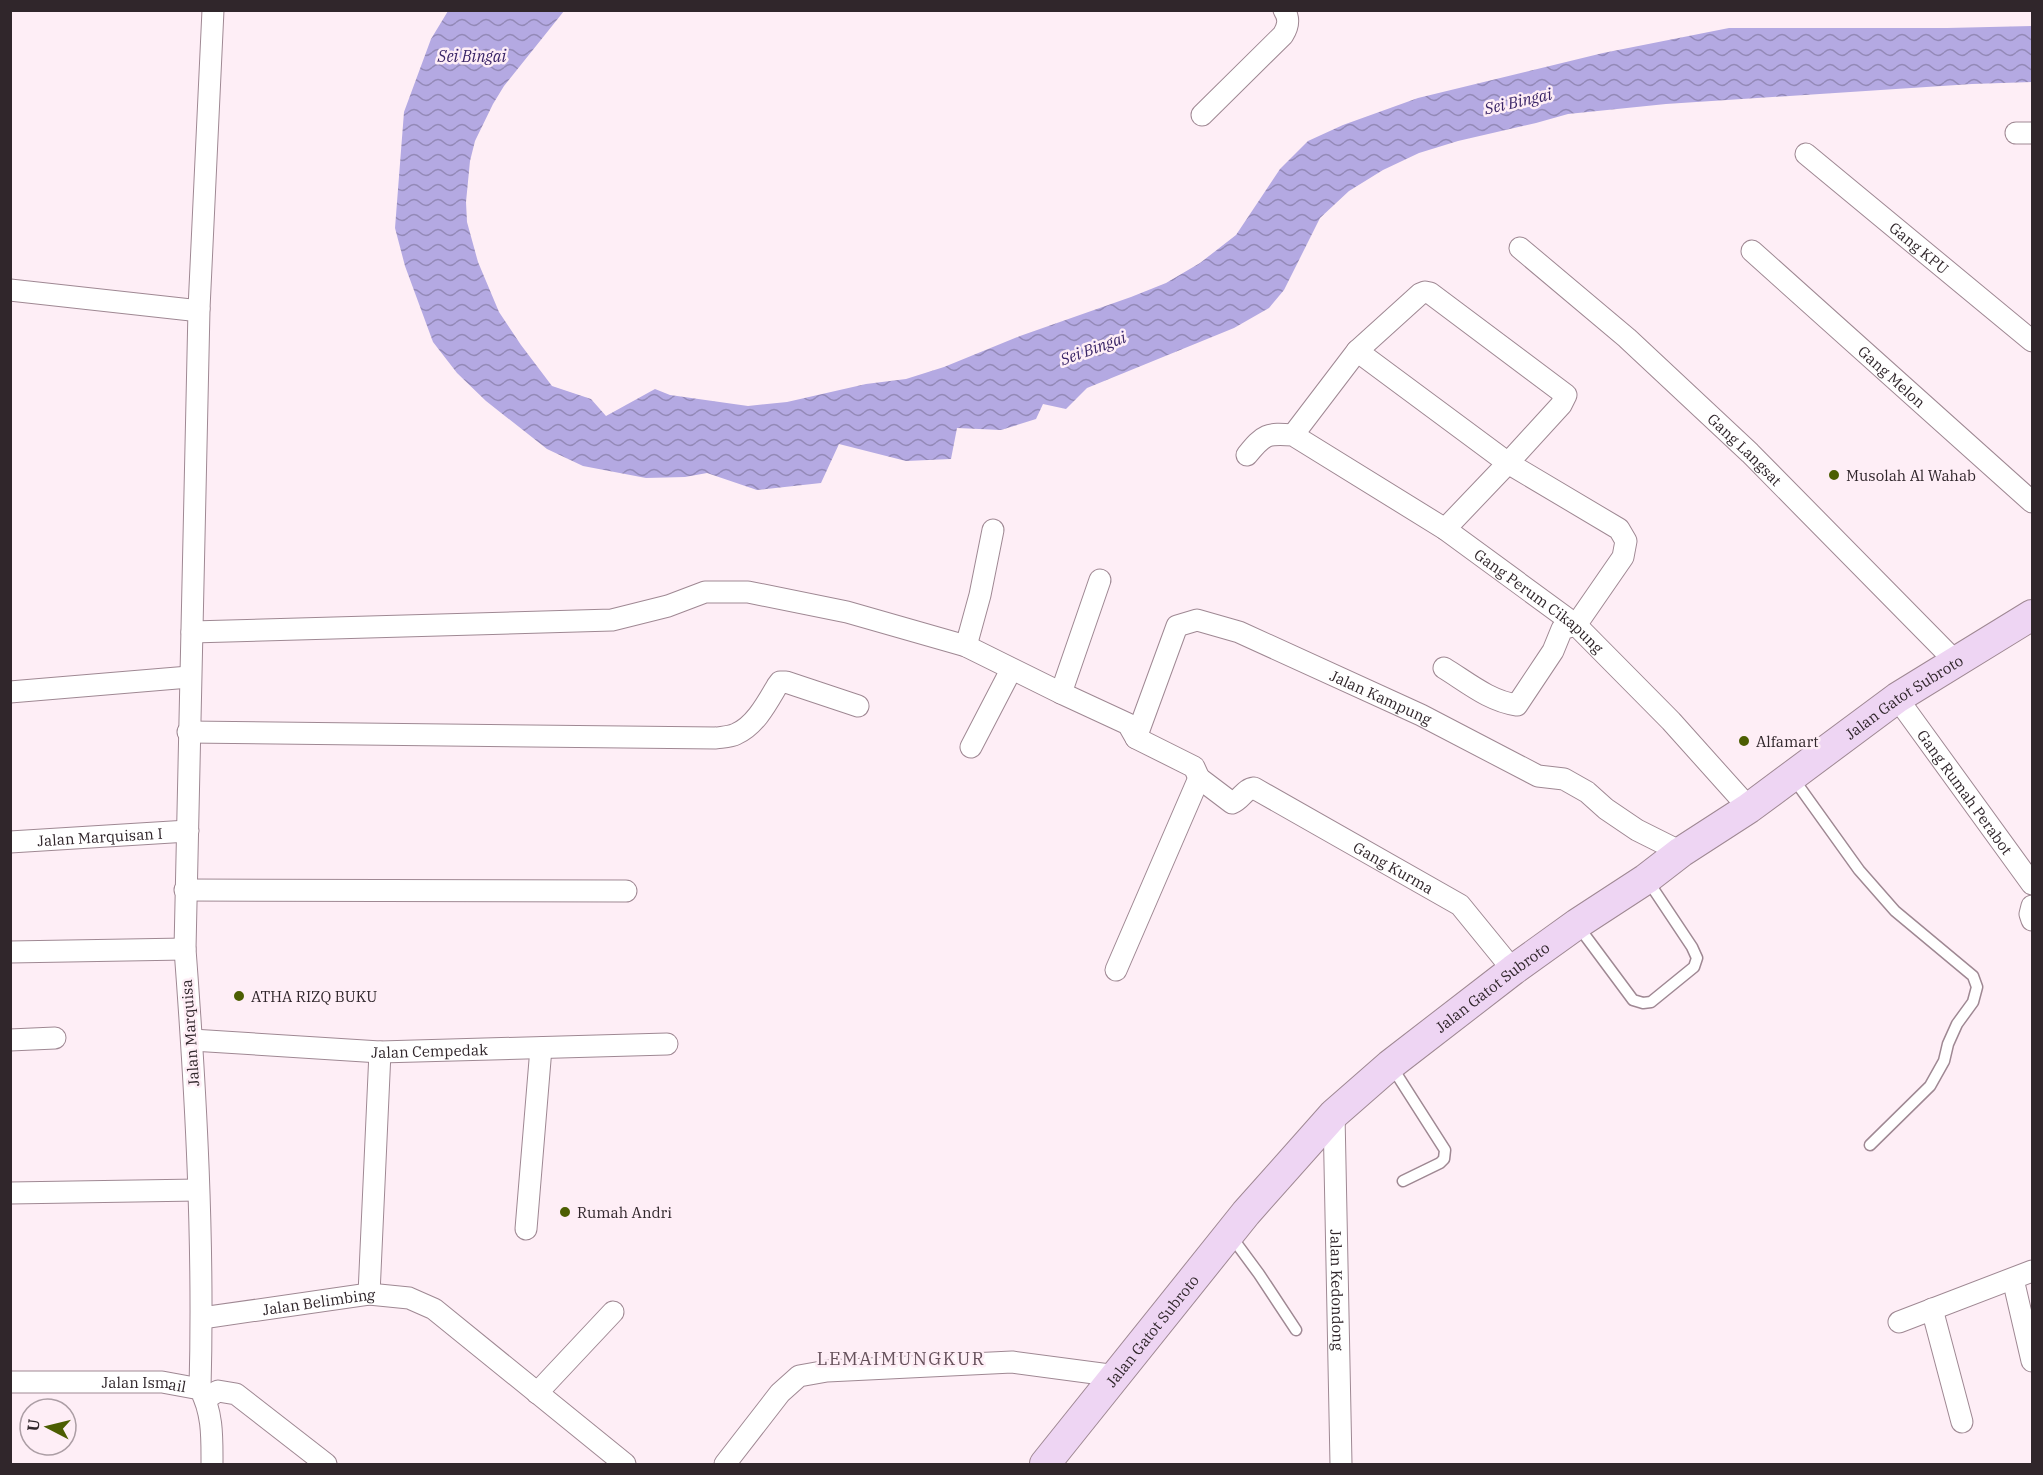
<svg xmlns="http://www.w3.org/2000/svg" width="2043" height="1475" font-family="'IBM Plex Serif',serif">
	<defs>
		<pattern id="water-waves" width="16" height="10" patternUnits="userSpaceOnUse" patternTransform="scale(1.5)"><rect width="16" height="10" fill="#b4a9e2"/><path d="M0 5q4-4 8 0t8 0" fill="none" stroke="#9389b7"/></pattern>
	</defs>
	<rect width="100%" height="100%" fill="#feeef6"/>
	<path fill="url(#water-waves)" d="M 448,11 L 564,11 L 504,86 L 493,104 L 475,141 L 470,161 L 466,202 L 467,222 L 478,262 L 499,312 L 521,345 L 552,386 L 591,399 L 606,416 L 655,389 L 670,395 L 748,406 L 787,402 L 866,384 L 906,379 L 944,367 L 1020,336 L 1131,297 L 1166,283 L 1200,263 L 1236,235 L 1280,169 L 1308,141 L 1343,125 L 1418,98 L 1603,53 L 1729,28 L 1947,28 L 2032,26 L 2032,82 L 1972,84 L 1666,104 L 1568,114 L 1536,123 L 1458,141 L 1419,153 L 1383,170 L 1349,191 L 1320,218 L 1284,290 L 1269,308 L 1234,328 L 1087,388 L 1066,409 L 1043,404 L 1036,419 L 1001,430 L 957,428 L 951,459 L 906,461 L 839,444 L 821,483 L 757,490 L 707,473 L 685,477 L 646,478 L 583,466 L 547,449 L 486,401 L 457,373 L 433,342 L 405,266 L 395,228 L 404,112 L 431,39 Z"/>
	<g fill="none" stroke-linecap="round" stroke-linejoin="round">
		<g stroke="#9f8893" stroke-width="13">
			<path id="lane" d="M 1793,778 L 1859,870 L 1895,911 L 1973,976 L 1977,987 L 1973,1002 L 1957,1024 L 1948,1044 L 1944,1061 L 1930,1086 L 1870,1145
				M 1578,926 L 1633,1000 L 1643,1003 L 1651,1002 L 1694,967 L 1697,958 L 1692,947 L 1648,881
				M 1392,1067 L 1445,1150 L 1444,1159 L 1440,1163 L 1403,1181
				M 1231,1236 L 1259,1274 L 1296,1330"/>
		</g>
		<g stroke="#9f8893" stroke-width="23">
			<g id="street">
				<path d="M 1202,115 L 1283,35 C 1288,27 1290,19 1284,10"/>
				<path d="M 2016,133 L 2032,133"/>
				<path id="s1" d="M 1806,154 L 2032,341"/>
				<path id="s2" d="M 1520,248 L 1627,338 L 1750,453 L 1956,662"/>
				<path id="s3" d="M 1752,251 L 2032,502"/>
				<path d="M 10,290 L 191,310 L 199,309"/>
				<path d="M 1357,351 L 1508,463 L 1619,529 L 1626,541 L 1623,557 L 1576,625 L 1562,629 L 1553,651 L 1517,705 C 1489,701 1467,682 1444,668"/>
				<path d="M 1293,435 L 1357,351 L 1420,294 L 1425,292 L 1430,293 L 1566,395 L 1561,405 L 1508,463 L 1445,529"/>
				<path id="s4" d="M 1247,455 C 1264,434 1267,433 1293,435 L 1445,529 L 1576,625 L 1671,721 L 1749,808"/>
				<path id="s5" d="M 192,632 L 612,620 L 668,606 L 705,592 L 748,592 L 847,612 L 966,646 L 1061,693 L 1128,724 L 1136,738 L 1194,767 L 1199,778 L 1232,803 C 1242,799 1244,789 1254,788 L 1460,905 L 1513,970"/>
				<path d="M 966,646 L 980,595 L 993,530"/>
				<path d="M 10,692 L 189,677"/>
				<path d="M 1061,693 L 1100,580"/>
				<path id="s6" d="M 1897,698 L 2032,884"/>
				<path d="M 188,732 L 716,738 C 722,737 730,737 736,734 C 755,726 767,703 777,686 L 780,682 L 786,682 L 858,706"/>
				<path id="s7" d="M 1136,738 L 1177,626 L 1197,620 L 1239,632 L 1421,715 L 1538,776 L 1564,779 L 1587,792 L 1606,809 L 1637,830 L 1681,852"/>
				<path d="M 971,747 L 1011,670"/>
				<path id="s8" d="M 10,842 L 188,831"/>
				<path d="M 185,890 L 626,891"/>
				<path d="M 2032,906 L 2030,914 L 2032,920"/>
				<path d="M 10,952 L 185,949"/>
				<path d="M 1116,970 L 1199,778"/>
				<path d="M 10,1040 L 55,1038"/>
				<path id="s9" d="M 192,1040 L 380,1052 L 667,1044"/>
				<path id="s10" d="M 1334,1114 L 1341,1464"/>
				<path d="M 10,1193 L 198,1190"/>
				<path d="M 526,1229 L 541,1048"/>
				<path d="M 2013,1279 L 2032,1361"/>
				<path d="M 369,1294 L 380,1052"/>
				<path d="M 1932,1309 L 1962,1422"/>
				<path id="s11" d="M 202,1318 L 369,1294 L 409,1298 L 434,1309 L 625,1464"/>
				<path d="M 1899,1322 L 2032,1271"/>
				<path id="s12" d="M 10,1382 L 162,1382 L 200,1389 C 213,1413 212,1438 212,1464"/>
				<path d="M 200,1389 C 204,1243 196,1095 185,949 L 199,309 L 213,10"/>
				<path d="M 537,1393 L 613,1312"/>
				<path d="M 205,1399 L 218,1391 L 236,1394 L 326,1464"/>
				<path d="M 725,1464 L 780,1393 L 799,1376 L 827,1371 L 1012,1362 L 1117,1376"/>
			</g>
		</g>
		<g stroke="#9f8893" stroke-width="32">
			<g id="secondary">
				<path id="s13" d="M 1045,1464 L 1246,1213 L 1334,1114 L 1390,1065 L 1513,970 L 1577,924 L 1646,879 L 1681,852 L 1749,808 L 1897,698 L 2032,615"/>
			</g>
		</g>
		<use href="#lane" stroke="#fff" stroke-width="10"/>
		<use href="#street" stroke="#fff" stroke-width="21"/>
		<use href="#secondary" stroke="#eed5f3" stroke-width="30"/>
	</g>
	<g fill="#4c5e02" stroke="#feeef6" stroke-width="2">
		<circle cx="1834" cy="475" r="6"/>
		<circle cx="1744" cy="741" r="6"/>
		<circle cx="239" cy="996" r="6"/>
		<circle cx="565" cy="1212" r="6"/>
	</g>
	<g text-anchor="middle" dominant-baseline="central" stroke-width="5" stroke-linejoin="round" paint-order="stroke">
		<g font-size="15" fill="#30262b" stroke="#feeef6">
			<text stroke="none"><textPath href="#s1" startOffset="147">Gang KPU</textPath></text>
			<text stroke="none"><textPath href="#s3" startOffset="188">Gang Melon</textPath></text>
			<text stroke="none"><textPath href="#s2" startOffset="302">Gang Langsat</textPath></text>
			<text stroke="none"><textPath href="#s4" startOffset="351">Gang Perum Cikapung</textPath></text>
			<text stroke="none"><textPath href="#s7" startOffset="340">Jalan Kampung</textPath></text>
			<text stroke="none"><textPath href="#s13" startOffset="1161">Jalan Gatot Subroto</textPath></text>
			<text stroke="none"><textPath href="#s6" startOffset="116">Gang Rumah Perabot</textPath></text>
			<text stroke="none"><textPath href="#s8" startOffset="90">Jalan Marquisan I</textPath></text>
			<text stroke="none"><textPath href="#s5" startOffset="1287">Gang Kurma</textPath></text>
			<text stroke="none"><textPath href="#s13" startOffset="657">Jalan Gatot Subroto</textPath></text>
			<text transform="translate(190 1033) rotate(-94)">Jalan Marquisa</text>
			<text stroke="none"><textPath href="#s9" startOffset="238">Jalan Cempedak</textPath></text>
			<text stroke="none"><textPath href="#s10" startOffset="176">Jalan Kedondong</textPath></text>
			<text stroke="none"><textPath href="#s11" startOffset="118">Jalan Belimbing</textPath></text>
			<text stroke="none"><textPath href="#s13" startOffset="171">Jalan Gatot Subroto</textPath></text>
			<text stroke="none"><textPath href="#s12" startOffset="134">Jalan Ismail</textPath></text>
		</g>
		<g font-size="15" fill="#30262b" stroke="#feeef6" text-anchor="start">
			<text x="1846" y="475">Musolah Al Wahab</text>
			<text x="1756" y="741">Alfamart</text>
			<text x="251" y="996">ATHA RIZQ BUKU</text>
			<text x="577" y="1212">Rumah Andri</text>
		</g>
		<g font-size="16" font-style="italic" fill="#392467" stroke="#feeef6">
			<text x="472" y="56">Sei Bingai</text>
			<text transform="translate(1518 101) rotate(-13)">Sei Bingai</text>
			<text transform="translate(1093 348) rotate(-20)">Sei Bingai</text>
		</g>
		<g font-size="18" letter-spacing="1.5" fill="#65505a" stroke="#feeef6">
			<text x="901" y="1358">LEMAIMUNGKUR</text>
		</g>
	</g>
	<rect width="2043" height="1475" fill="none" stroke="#30262b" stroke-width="24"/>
	<g transform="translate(48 1427) rotate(277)"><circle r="28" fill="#feeef6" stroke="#ac9ea5" stroke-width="1.5"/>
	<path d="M0-4.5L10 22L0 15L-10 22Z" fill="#4c5e02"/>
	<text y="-9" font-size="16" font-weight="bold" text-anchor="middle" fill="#30262b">U</text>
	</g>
</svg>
